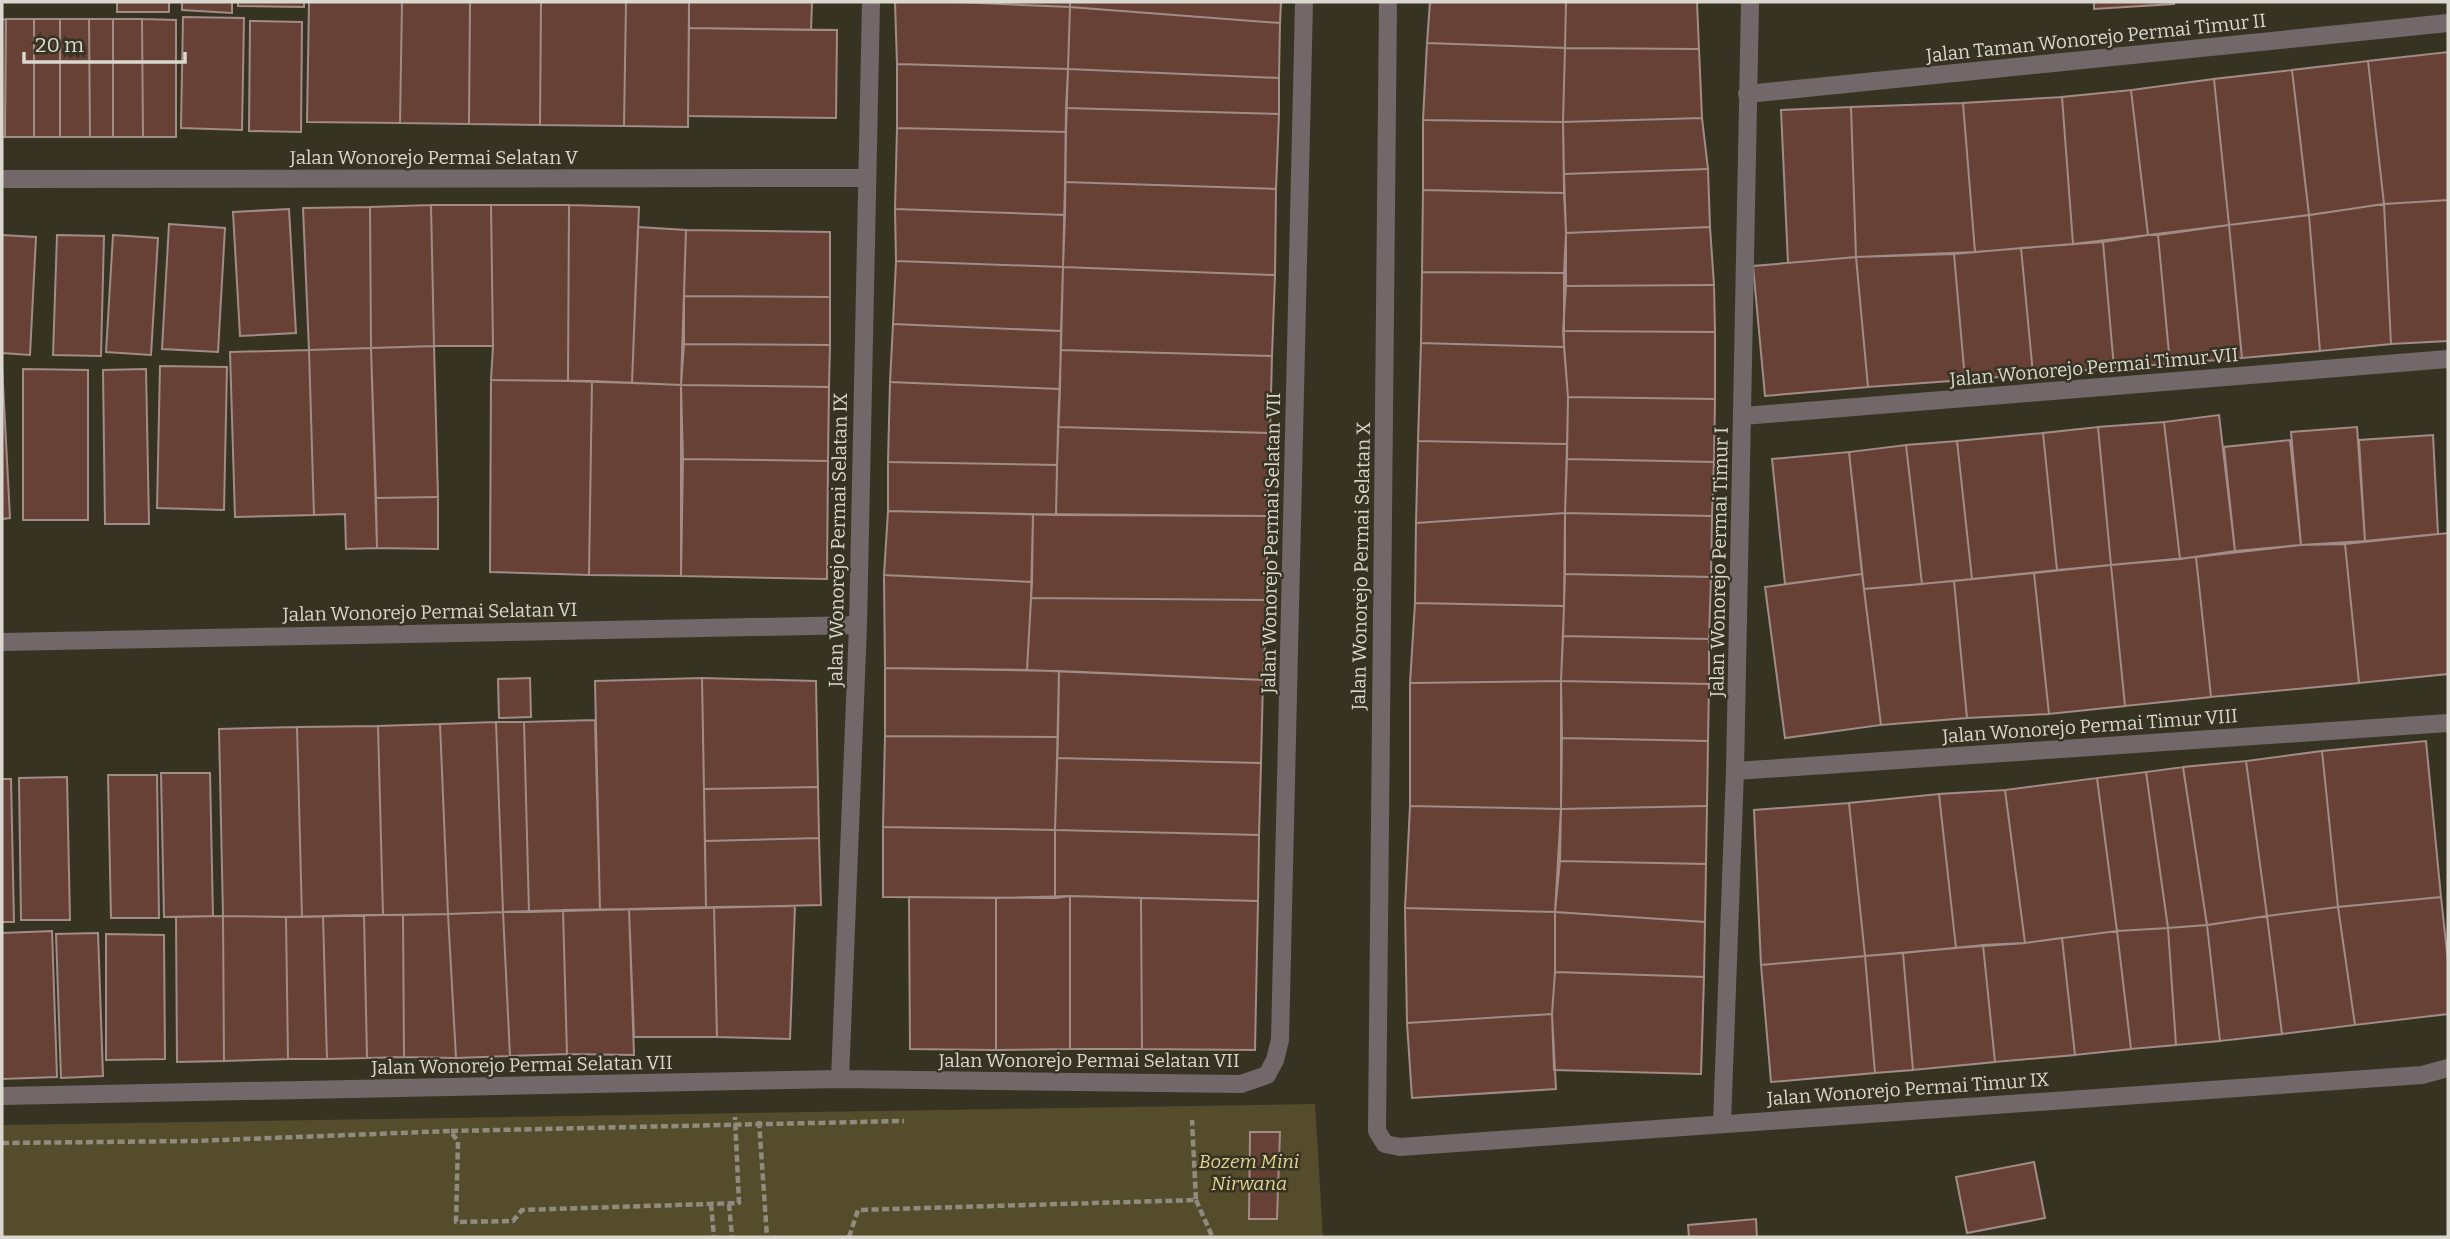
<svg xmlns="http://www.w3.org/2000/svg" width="2450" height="1239" font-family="Bitter,serif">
	<rect width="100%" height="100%" fill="#373323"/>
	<path fill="#554c2b" d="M 1315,1104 L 1323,1237 L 2,1237 L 2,1125 Z"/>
	<path fill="#674136" stroke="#a18c86" stroke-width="2" d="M 117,2 L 169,2 L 169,12 L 117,12 Z
		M 182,2 L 232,2 L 232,13 L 182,10 Z
		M 238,2 L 304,2 L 304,7 L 238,6 Z
		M 309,2 L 402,2 L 400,123 L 307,122 Z
		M 402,2 L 470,2 L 469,124 L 400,123 Z
		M 470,2 L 541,2 L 540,125 L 469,124 Z
		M 541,2 L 626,2 L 624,126 L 540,125 Z
		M 626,2 L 689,2 L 688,127 L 624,126 Z
		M 689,2 L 812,2 L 811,30 L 689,28 Z
		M 895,2 L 956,2 L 1070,7 L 1068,69 L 897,64 Z
		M 956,2 L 1070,2 L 1070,7 Z
		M 1070,2 L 1281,2 L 1280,23 L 1070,7 Z
		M 1430,2 L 1566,2 L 1565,48 L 1427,43 Z
		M 1566,2 L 1697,2 L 1699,49 L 1565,48 Z
		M 2094,2 L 2174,2 L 2174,4 L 2094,9 Z
		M 1070,7 L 1280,23 L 1279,78 L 1068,69 Z
		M 183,17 L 244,18 L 242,130 L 181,128 Z
		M 6,19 L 34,19 L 34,137 L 5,137 Z
		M 6,19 L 5,137 L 2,137 L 2,20 Z
		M 34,19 L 60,19 L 60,137 L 34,137 Z
		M 60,19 L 89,19 L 90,137 L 60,137 Z
		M 89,19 L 113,19 L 113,137 L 90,137 Z
		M 113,19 L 142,19 L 143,137 L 113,137 Z
		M 142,19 L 176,20 L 176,137 L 143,137 Z
		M 250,21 L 302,22 L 301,132 L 249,131 Z
		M 689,28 L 837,30 L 836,118 L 688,116 Z
		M 1427,43 L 1565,48 L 1563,122 L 1423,120 Z
		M 1565,48 L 1699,49 L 1702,118 L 1563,122 Z
		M 2448,52 L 2448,200 L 2384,204 L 2368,61 Z
		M 2368,61 L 2384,204 L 2309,215 L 2292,70 Z
		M 897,64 L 1068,69 L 1066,132 L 897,128 Z
		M 1068,69 L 1279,78 L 1279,114 L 1066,108 Z
		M 2292,70 L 2309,215 L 2229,225 L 2214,79 Z
		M 2214,79 L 2229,225 L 2148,235 L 2131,90 Z
		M 2131,90 L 2148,235 L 2073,244 L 2062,97 Z
		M 2062,97 L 2073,244 L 1975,252 L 1963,103 Z
		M 1963,103 L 1975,252 L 1856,257 L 1851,107 Z
		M 1851,107 L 1856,257 L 1788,263 L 1781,110 Z
		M 1066,108 L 1279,114 L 1276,189 L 1065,182 Z
		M 1702,118 L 1708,169 L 1564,174 L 1563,122 Z
		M 1423,120 L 1563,122 L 1564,193 L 1423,190 Z
		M 897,128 L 1066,132 L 1065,215 L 895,209 Z
		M 1708,169 L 1710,227 L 1566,233 L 1564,174 Z
		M 1065,182 L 1276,189 L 1275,275 L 1063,267 Z
		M 1423,190 L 1564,193 L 1566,233 L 1564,273 L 1422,272 Z
		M 2448,200 L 2448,341 L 2391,344 L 2384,204 Z
		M 2384,204 L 2391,344 L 2320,351 L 2309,215 Z
		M 431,205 L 434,346 L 371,348 L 370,207 Z
		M 431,205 L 491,205 L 493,346 L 434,346 Z
		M 491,205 L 569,205 L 568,381 L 491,380 L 493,346 Z
		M 569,205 L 639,207 L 632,383 L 568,381 Z
		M 370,207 L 371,348 L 309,350 L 303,208 Z
		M 289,209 L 296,333 L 240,336 L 233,212 Z
		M 895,209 L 1065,215 L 1063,267 L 896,261 Z
		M 2309,215 L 2320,351 L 2242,358 L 2229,225 Z
		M 169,224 L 225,228 L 218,352 L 162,349 Z
		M 2229,225 L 2242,358 L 2170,364 L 2158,235 Z
		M 638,227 L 686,230 L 681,385 L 632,383 Z
		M 1710,227 L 1714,285 L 1566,286 L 1566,233 Z
		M 686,230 L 830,232 L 830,297 L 684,296 Z
		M 2,235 L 36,237 L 30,355 L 2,353 Z
		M 57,235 L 104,236 L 101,356 L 53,355 Z
		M 113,235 L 158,238 L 151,355 L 106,352 Z
		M 2148,235 L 2158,235 L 2170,364 L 2114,368 L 2103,242 Z
		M 2103,242 L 2114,368 L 2033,374 L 2021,248 Z
		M 2021,248 L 2033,374 L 1965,380 L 1954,254 Z
		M 1954,254 L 1965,380 L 1868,387 L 1856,257 Z
		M 1856,257 L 1868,387 L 1765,396 L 1753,266 Z
		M 896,261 L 1063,267 L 1061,331 L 893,324 Z
		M 1063,267 L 1275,275 L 1272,356 L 1061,350 Z
		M 1422,272 L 1564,273 L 1564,347 L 1421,343 Z
		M 1714,285 L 1715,332 L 1563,331 L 1566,286 Z
		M 684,296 L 830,297 L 830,345 L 684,344 Z
		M 893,324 L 1061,331 L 1060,389 L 890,382 Z
		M 1563,331 L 1715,332 L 1715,399 L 1568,397 Z
		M 1421,343 L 1564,347 L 1568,397 L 1567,444 L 1418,441 Z
		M 684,344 L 830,345 L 829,387 L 681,385 Z
		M 434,346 L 438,497 L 376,498 L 371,348 Z
		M 371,348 L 377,548 L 346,549 L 345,514 L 314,515 L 309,350 Z
		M 309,350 L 314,515 L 235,517 L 230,352 Z
		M 1061,350 L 1272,356 L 1270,433 L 1058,427 Z
		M 2,365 L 10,518 L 2,519 Z
		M 160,366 L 227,367 L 224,510 L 157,508 Z
		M 23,369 L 88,370 L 88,520 L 23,520 Z
		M 146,369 L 149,524 L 105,524 L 103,370 Z
		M 491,380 L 592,381 L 589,575 L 490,572 Z
		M 592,381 L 681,385 L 681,576 L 589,575 Z
		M 890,382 L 1060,389 L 1057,465 L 888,462 Z
		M 681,385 L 829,387 L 828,461 L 683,459 Z
		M 1568,397 L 1715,399 L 1714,462 L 1567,459 Z
		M 2219,415 L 2235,551 L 2180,559 L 2164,422 Z
		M 2164,422 L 2180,559 L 2111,565 L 2098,427 Z
		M 1058,427 L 1270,433 L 1267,516 L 1056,515 Z
		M 2098,427 L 2111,565 L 2057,570 L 2043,433 Z
		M 2357,427 L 2365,541 L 2301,545 L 2291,432 Z
		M 2043,433 L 2057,570 L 1972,579 L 1957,441 Z
		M 2433,435 L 2438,534 L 2365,541 L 2359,440 Z
		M 2290,440 L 2301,545 L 2235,551 L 2224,447 Z
		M 1418,441 L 1567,444 L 1565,513 L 1416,523 Z
		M 1957,441 L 1972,579 L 1922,584 L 1906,445 Z
		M 1906,445 L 1922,584 L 1864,589 L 1849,452 Z
		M 1849,452 L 1862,574 L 1785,584 L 1772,459 Z
		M 683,459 L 828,461 L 827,579 L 681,576 Z
		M 1567,459 L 1714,462 L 1712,516 L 1565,513 Z
		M 888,462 L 1057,465 L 1056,515 L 888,511 Z
		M 438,497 L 438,549 L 377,548 L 376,498 Z
		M 888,511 L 1033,514 L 1032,582 L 884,575 Z
		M 1565,513 L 1564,606 L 1415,603 L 1416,523 Z
		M 1565,513 L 1712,516 L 1711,577 L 1565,574 Z
		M 1033,514 L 1267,516 L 1267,600 L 1031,598 Z
		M 2448,533 L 2448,674 L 2359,683 L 2345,544 Z
		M 2345,544 L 2359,683 L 2211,697 L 2196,557 L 2301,545 Z
		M 2196,557 L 2211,697 L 2125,706 L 2111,565 Z
		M 2111,565 L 2125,706 L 2049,714 L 2034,573 Z
		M 2034,573 L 2049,714 L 1967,718 L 1954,581 Z
		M 1565,574 L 1711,577 L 1709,639 L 1563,636 Z
		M 1862,574 L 1881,725 L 1785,738 L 1765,587 Z
		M 884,575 L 1032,582 L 1027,670 L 885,668 Z
		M 1954,581 L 1967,718 L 1881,725 L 1864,589 Z
		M 1031,598 L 1267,600 L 1263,680 L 1027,670 Z
		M 1415,603 L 1564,606 L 1561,681 L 1410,683 Z
		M 1563,636 L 1709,639 L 1709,684 L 1561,681 Z
		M 885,668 L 1059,671 L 1058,737 L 885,736 Z
		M 1059,671 L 1263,680 L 1261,763 L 1057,758 Z
		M 530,678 L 531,717 L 499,718 L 498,679 Z
		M 702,678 L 706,908 L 600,910 L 595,681 Z
		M 702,678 L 816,681 L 818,787 L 704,789 Z
		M 1561,681 L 1561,809 L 1410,806 L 1410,683 Z
		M 1561,681 L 1709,684 L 1708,741 L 1562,738 Z
		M 595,720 L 600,910 L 529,912 L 524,722 Z
		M 496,722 L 503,912 L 448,914 L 440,724 Z
		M 496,722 L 524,722 L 529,912 L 503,912 Z
		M 440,724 L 448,914 L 383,915 L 378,726 Z
		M 378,726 L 383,915 L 302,917 L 297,727 Z
		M 297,727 L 302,917 L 223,916 L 219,729 Z
		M 885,736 L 1058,737 L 1055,830 L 883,827 Z
		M 1562,738 L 1708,741 L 1707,806 L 1561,809 Z
		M 2426,741 L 2441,897 L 2338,907 L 2322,751 Z
		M 2322,751 L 2338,907 L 2267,916 L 2246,761 Z
		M 1057,758 L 1261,763 L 1259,835 L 1055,830 Z
		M 2246,761 L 2267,916 L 2207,925 L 2183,767 Z
		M 2183,767 L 2207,925 L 2168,928 L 2146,772 Z
		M 2146,772 L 2168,928 L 2117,931 L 2097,778 Z
		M 161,773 L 210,773 L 213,916 L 164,917 Z
		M 108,775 L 157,775 L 159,918 L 111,918 Z
		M 67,777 L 70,920 L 21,920 L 19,778 Z
		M 2097,778 L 2117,931 L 2025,943 L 2005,790 Z
		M 2,779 L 11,779 L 14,922 L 2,922 Z
		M 818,787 L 819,838 L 705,841 L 704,789 Z
		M 2005,790 L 2025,943 L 1956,948 L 1939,794 Z
		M 1939,794 L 1956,948 L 1865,956 L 1849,803 Z
		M 1849,803 L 1865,956 L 1761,965 L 1754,810 Z
		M 1410,806 L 1561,809 L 1555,912 L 1405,908 Z
		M 1707,806 L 1706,864 L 1560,861 L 1561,809 Z
		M 883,827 L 1055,830 L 1055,898 L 883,897 Z
		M 1055,830 L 1259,835 L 1258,901 L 1070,896 L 1055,898 Z
		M 819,838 L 821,905 L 706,908 L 705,841 Z
		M 1560,861 L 1706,864 L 1705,922 L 1555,912 Z
		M 1070,896 L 1070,1049 L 996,1050 L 996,898 Z
		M 1070,896 L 1141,898 L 1142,1049 L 1070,1049 Z
		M 909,897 L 996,898 L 996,1050 L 910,1049 Z
		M 2441,897 L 2448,962 L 2448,1014 L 2355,1025 L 2338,907 Z
		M 1141,898 L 1258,901 L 1255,1050 L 1142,1049 Z
		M 795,906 L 790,1039 L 717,1037 L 714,907 Z
		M 714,907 L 717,1037 L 634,1037 L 629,909 Z
		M 2338,907 L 2355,1025 L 2282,1034 L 2267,916 Z
		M 1405,908 L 1555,912 L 1555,972 L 1552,1014 L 1407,1023 Z
		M 629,909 L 634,1055 L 567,1054 L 563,910 Z
		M 563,910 L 567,1054 L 510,1056 L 503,912 Z
		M 503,912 L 510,1056 L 456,1058 L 448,914 Z
		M 1555,912 L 1705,922 L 1704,977 L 1555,972 Z
		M 448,914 L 456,1058 L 404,1057 L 403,915 Z
		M 364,915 L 367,1058 L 327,1059 L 323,916 Z
		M 364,915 L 403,915 L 404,1057 L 367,1058 Z
		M 223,916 L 224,1061 L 177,1062 L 176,917 Z
		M 223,916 L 286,917 L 288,1059 L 224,1061 Z
		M 323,916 L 327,1059 L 288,1059 L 286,917 Z
		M 2267,916 L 2282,1034 L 2220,1041 L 2207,925 Z
		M 2207,925 L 2220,1041 L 2176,1045 L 2168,928 Z
		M 2168,928 L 2176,1045 L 2131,1049 L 2117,931 Z
		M 52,931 L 57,1077 L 2,1079 L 2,933 Z
		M 2117,931 L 2131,1049 L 2075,1055 L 2062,938 Z
		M 98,933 L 103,1076 L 61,1078 L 56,934 Z
		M 106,934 L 164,935 L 165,1059 L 106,1060 Z
		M 2062,938 L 2075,1055 L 1995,1062 L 1983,945 L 2025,943 Z
		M 1983,945 L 1995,1062 L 1913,1070 L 1903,953 Z
		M 1903,953 L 1913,1070 L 1875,1073 L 1865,956 Z
		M 1865,956 L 1875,1073 L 1771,1082 L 1761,965 Z
		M 1555,972 L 1704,977 L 1701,1074 L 1554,1070 L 1552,1014 Z
		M 1552,1014 L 1556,1089 L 1412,1098 L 1407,1023 Z
		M 1250,1132 L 1280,1132 L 1277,1219 L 1249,1219 Z
		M 2034,1162 L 2045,1218 L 1967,1233 L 1956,1177 Z
		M 1756,1219 L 1757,1237 L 1689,1237 L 1688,1225 Z"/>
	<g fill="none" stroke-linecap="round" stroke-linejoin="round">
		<path stroke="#8f8c7f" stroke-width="4.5" stroke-dasharray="7 3.5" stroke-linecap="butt" d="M 759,1121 L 767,1237
			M 451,1131 L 904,1121
			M 2,1143 L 195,1141 L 450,1131 L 458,1141 L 456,1222 L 513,1221 L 522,1210 L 739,1203 L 735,1117
			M 1196,1200 L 1212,1236
			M 711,1204 L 714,1237
			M 729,1204 L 732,1237
			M 849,1237 L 858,1210 L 1196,1200 L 1192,1120"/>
		<path stroke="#72686a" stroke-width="18" d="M 1388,2 L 1377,1131 L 1385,1144 L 1400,1147 L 2422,1075 L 2448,1068
			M 1747,94 L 2448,23
			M 2,179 L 866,178
			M 1743,416 L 2448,359
			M 2,642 L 858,625
			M 1735,771 L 2448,723
			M 840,1079 L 858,625 L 871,2
			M 2,1096 L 840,1079 L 1241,1084 L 1267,1075 L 1275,1060 L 1280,1040 L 1304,2
			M 1722,1123 L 1735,771 L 1750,2"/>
	</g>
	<g text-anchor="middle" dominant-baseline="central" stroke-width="5" stroke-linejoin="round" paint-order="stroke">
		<g font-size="19" fill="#dad8ce" stroke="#373323">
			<text transform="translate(2096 38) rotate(-6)">Jalan Taman Wonorejo Permai Timur II</text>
			<text x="434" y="157">Jalan Wonorejo Permai Selatan V</text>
			<text transform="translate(2094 367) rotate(-5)">Jalan Wonorejo Permai Timur VII</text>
			<text transform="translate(838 540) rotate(-89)">Jalan Wonorejo Permai Selatan IX</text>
			<text transform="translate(1271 543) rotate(-89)">Jalan Wonorejo Permai Selatan VII</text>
			<text transform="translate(1719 562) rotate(-89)">Jalan Wonorejo Permai Timur I</text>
			<text transform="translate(1361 566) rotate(-89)">Jalan Wonorejo Permai Selatan X</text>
			<text transform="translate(430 612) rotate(-1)">Jalan Wonorejo Permai Selatan VI</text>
			<text transform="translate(2090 726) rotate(-4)">Jalan Wonorejo Permai Timur VIII</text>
			<text x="1089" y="1060">Jalan Wonorejo Permai Selatan VII</text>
			<text transform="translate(522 1065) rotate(-1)">Jalan Wonorejo Permai Selatan VII</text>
			<text transform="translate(1908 1089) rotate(-4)">Jalan Wonorejo Permai Timur IX</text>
		</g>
		<g font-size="19" font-style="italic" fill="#e4d492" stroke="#373323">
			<text x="1249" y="1161">Bozem Mini<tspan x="1249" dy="22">Nirwana</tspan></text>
		</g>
	</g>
	<rect width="2450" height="1239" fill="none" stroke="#dad8ce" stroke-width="7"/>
	<path d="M24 52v10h161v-10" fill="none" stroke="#dad8ce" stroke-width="3.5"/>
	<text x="35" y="52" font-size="21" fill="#dad8ce" stroke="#373323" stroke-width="5" paint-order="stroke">20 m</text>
</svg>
